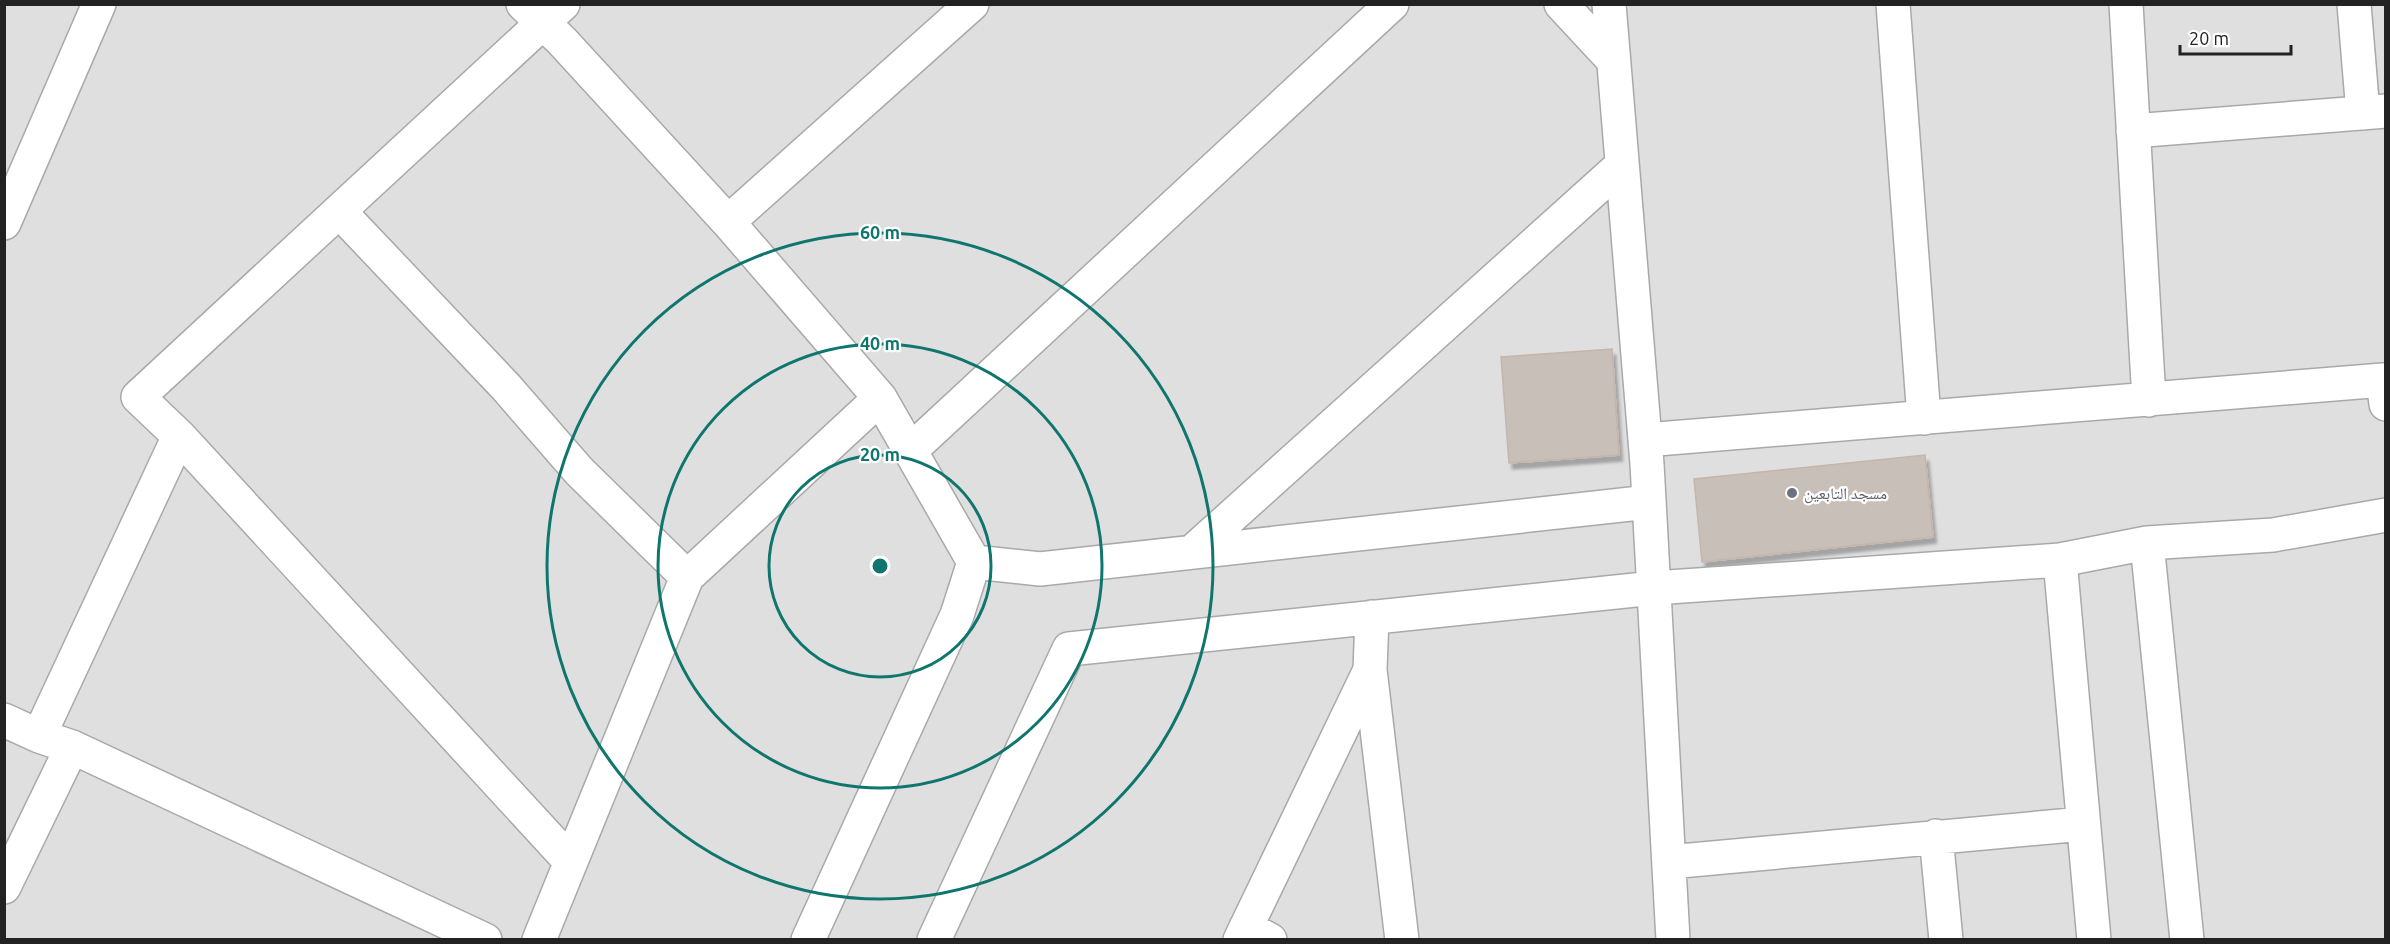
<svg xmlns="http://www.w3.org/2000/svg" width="2390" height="944" font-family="Ubuntu,'Noto Naskh Arabic',sans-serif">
	<defs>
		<filter id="shadow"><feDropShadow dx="3.5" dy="6" stdDeviation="1.5" flood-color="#0004"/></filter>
	</defs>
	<rect width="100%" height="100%" fill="#f2efe9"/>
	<path fill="#e0dfdf" d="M 5,5 L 2385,5 L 2385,939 L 5,939 Z"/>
	<path fill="#c7bfb8" stroke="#c4b6ab" stroke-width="1.5" filter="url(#shadow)" d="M 1612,349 L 1619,455 L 1509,463 L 1501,357 Z
		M 1925,455 L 1933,537 L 1702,562 L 1694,479 Z"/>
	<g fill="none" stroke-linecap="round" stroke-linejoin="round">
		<g stroke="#a9a9a9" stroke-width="36">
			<path id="street" d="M 523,4 L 562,41 L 728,222 L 880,398 L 974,562 L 1040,569 L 1649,502
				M 563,4 L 138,397 L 179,436 L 570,861
				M 1561,4 L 1613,60
				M 1609,4 L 1647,464 L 1673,940
				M 1893,4 L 1924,418
				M 2126,4 L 2149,400
				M 2354,4 L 2363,113
				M 2133,131 L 2386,111
				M 339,211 L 506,387 L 579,471 L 687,577 L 539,940
				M 728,222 L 972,4
				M 4,223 L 99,4
				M 1645,440 L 2383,380 L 2386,404
				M 911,450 L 1392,4
				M 2147,543 L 2187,940
				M 1192,552 L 1622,165
				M 2060,560 L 2147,543 L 2273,535 L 2386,515
				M 687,577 L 880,398
				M 1370,670 L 1402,940
				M 4,720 L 39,736 L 72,747 L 485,940
				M 39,736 L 179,436
				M 1936,836 L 1946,940
				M 1669,862 L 2083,824
				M 4,887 L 72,747
				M 1246,927 L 1270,940
				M 808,940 L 957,615 L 974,562
				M 934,940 L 1069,649 L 1654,588 L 2060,560 L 2094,940
				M 1240,940 L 1370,670 L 1372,617"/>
		</g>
		<use href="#street" stroke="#fff" stroke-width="33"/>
	</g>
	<g fill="none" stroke="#0f766e" stroke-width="3">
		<circle cx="880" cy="566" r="111"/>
		<circle cx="880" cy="566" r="222"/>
		<circle cx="880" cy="566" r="333"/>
	</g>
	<circle fill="#6b7280" stroke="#fff" stroke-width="2" cx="1792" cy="493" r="6"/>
	<g text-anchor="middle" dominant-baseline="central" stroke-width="4.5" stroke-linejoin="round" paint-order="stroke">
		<g font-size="16" fill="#5b616d" stroke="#fff" text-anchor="start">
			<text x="1804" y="493">مسجد التابعين</text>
		</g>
	</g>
	<circle cx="880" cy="566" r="9" fill="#0f766e" stroke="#fff" stroke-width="3"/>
	<g font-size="18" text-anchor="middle" font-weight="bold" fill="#0f766e" stroke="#fff" stroke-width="4.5" stroke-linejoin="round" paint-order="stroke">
		<text x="880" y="239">60 m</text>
		<text x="880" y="350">40 m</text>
		<text x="880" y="461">20 m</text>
	</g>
	<rect width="2390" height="944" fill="none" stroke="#222222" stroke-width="12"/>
	<path d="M2180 45v9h111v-9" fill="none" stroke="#222222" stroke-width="3"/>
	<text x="2189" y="45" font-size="18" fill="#222222" stroke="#ffffff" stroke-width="4.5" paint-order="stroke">20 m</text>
</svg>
